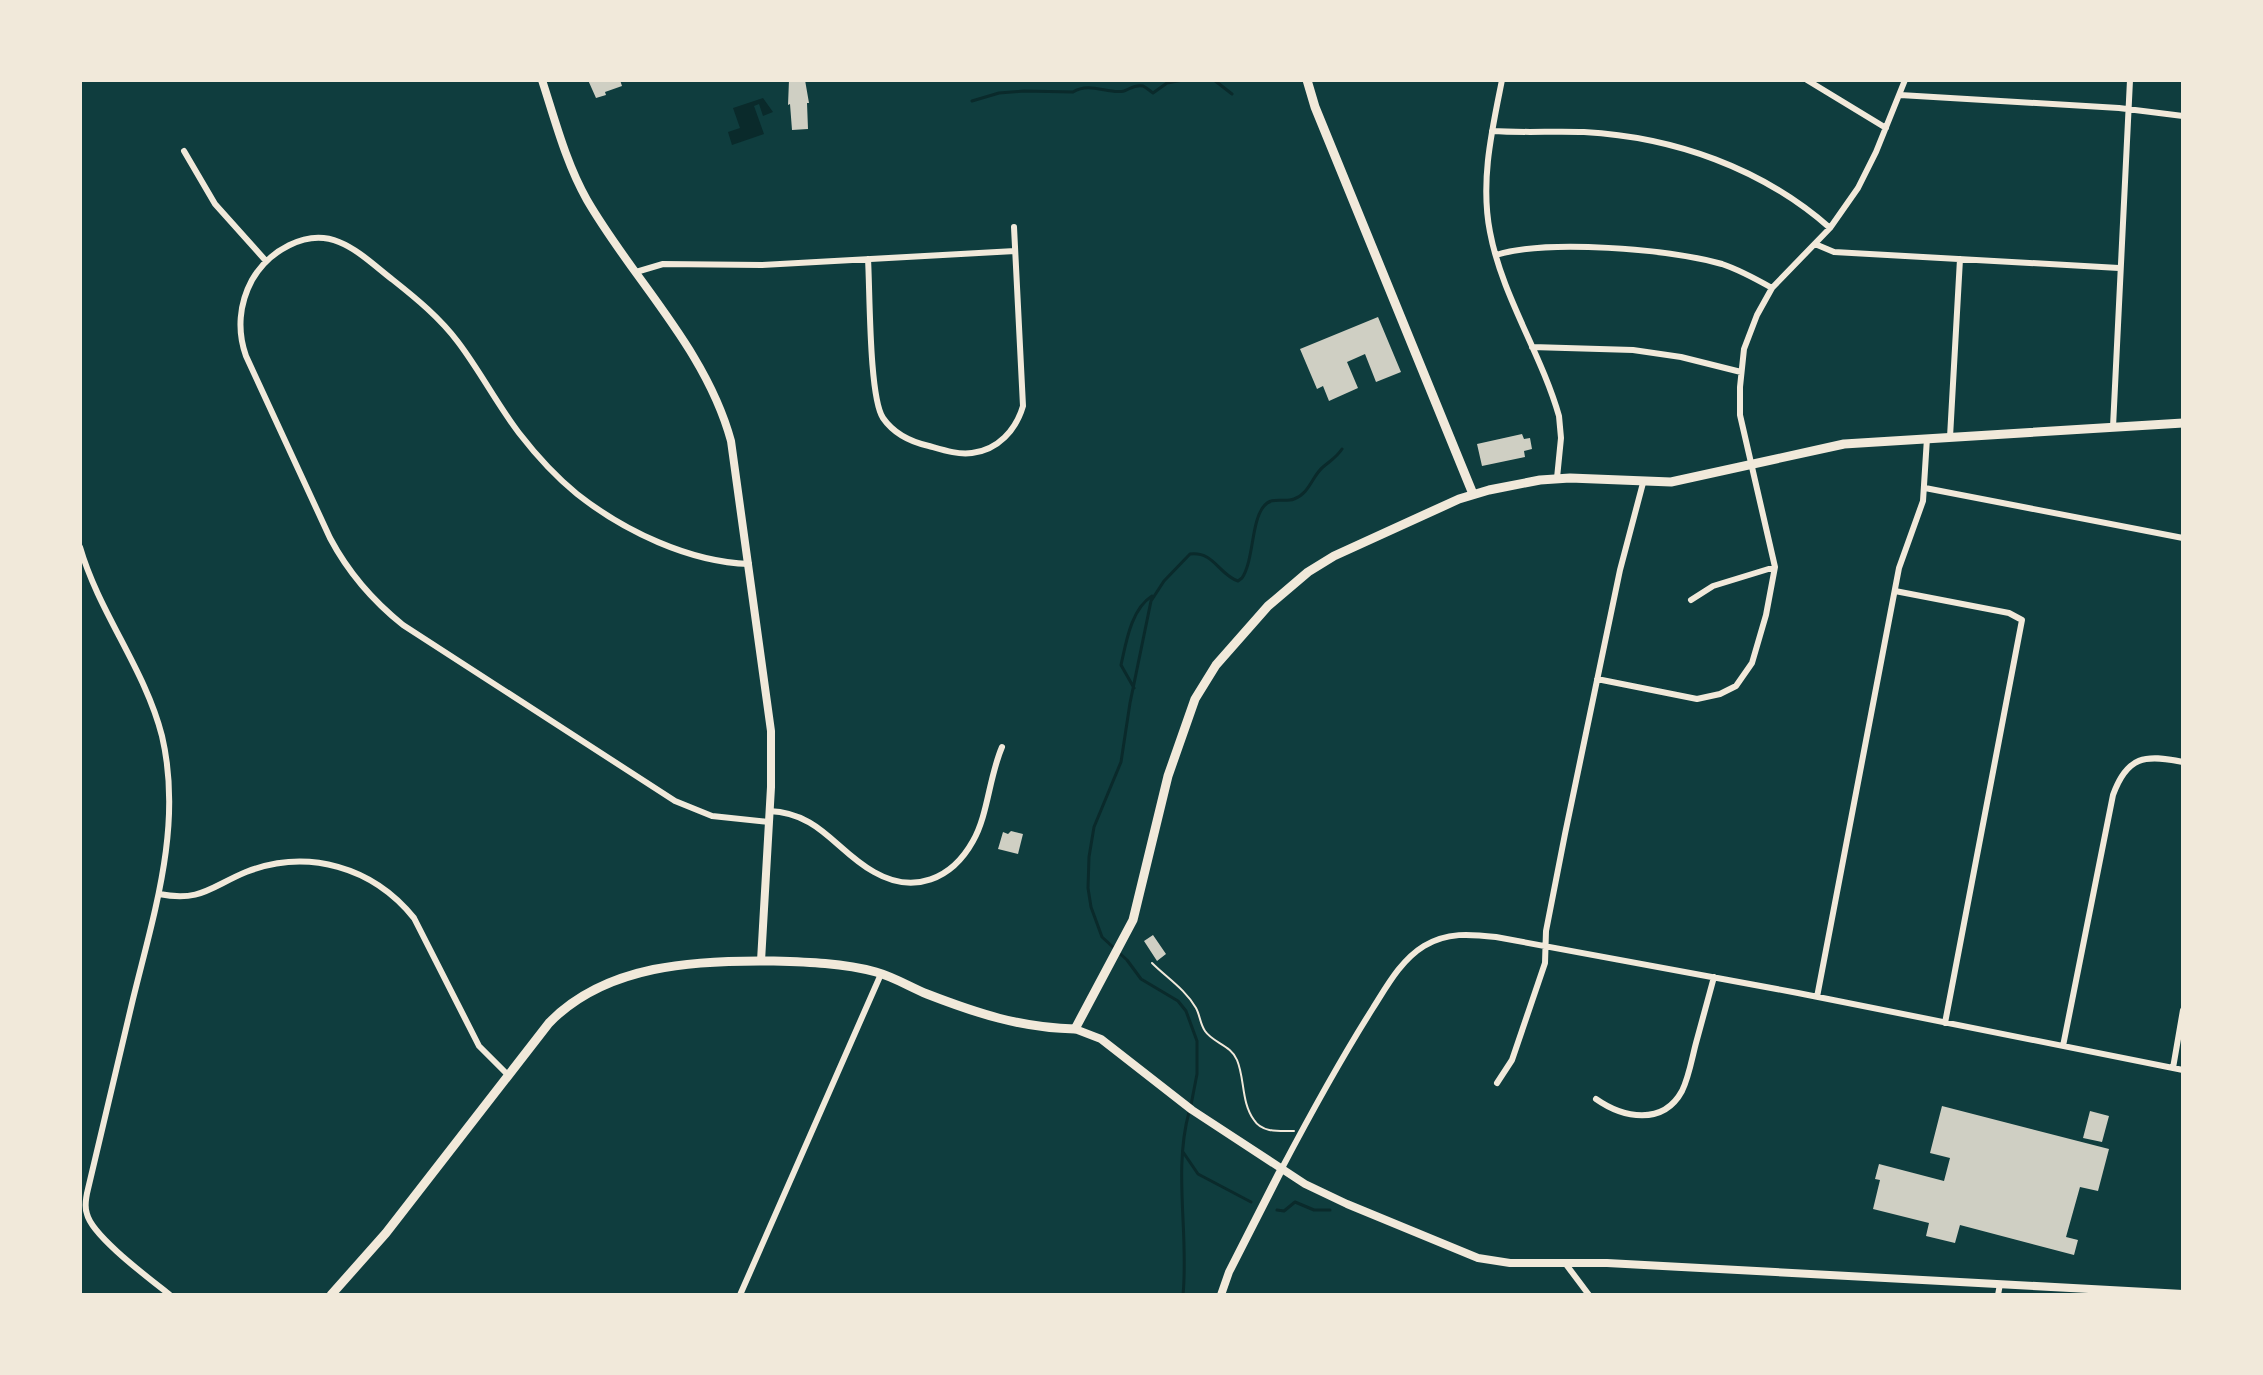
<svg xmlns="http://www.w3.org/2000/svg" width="2263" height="1375" font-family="'Crimson Pro',serif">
	<rect width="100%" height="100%" fill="#0f3d3e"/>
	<path fill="#0a2a2b" d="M 763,98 L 773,112 L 763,116 L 759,104 L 754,106 L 764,134 L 732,145 L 728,132 L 740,128 L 733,108 Z"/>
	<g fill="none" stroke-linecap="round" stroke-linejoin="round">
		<path stroke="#0a2a2b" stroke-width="3" d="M 1214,80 L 1232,94
			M 972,101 L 999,93 L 1024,91 L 1073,92 C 1090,81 1109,95 1124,91 C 1130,89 1135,84 1143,86 C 1147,88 1150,91 1153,93 L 1167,83 L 1183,80
			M 1134,688 L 1121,665 C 1126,643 1131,609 1152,596
			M 1191,1105 L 1197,1074 L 1197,1041 L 1186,1011 L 1178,1001 L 1141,979 L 1127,960 L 1102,937 L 1091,907 L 1088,888 L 1089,857 L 1094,827 L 1121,762 L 1130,703 L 1151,601 L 1164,581 L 1190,554 C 1214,551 1219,575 1238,581 L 1242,578 C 1254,560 1251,521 1264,506 C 1272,496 1284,503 1294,499 C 1310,493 1312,476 1323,467 C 1331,460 1336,458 1342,449
			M 1183,1152 L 1198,1174 L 1251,1202
			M 1277,1210 L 1284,1211 L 1295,1202 L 1314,1210 L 1330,1210
			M 1183,1295 C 1189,1234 1173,1171 1189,1112"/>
	</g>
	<path fill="#cfcfc3" d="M 588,80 L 620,80 L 622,86 L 605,92 L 606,95 L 596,98 Z
		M 789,80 L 805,80 L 809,103 L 807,103 L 808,129 L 792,130 L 790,104 L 788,105 Z
		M 1378,317 L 1401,372 L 1376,382 L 1365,354 L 1347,362 L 1358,388 L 1329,401 L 1323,386 L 1317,389 L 1300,349 Z
		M 1522,434 L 1524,439 L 1530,438 L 1532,449 L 1524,451 L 1525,457 L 1482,466 L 1477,444 Z
		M 1011,831 L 1023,834 L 1018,854 L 998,849 L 1003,832 L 1008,834 Z
		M 1153,935 L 1166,954 L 1157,961 L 1144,941 Z
		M 1942,1106 L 2109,1149 L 2098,1191 L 2080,1187 L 2066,1237 L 2078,1240 L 2074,1255 L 1960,1225 L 1955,1243 L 1926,1236 L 1929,1223 L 1873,1209 L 1880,1180 L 1875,1179 L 1879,1164 L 1944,1181 L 1950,1158 L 1930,1153 Z
		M 2090,1111 L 2109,1116 L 2102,1142 L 2083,1138 Z"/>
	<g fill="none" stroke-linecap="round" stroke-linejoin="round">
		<path stroke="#f1e9da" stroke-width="2" d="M 1152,963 C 1167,978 1185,989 1196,1008 C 1200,1015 1200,1024 1205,1031 C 1213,1043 1231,1045 1237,1060 C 1245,1079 1241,1102 1254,1120 C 1262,1133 1280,1131 1294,1131"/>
		<path stroke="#f1e9da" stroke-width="6" d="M 1502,80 C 1492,130 1480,181 1490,232 C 1502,296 1541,353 1559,416 L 1561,438 L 1557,478
			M 1807,80 L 1886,128
			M 1900,95 L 2119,108 L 2183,116
			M 1492,131 C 1523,133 1553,131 1584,132 C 1674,137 1762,168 1830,228
			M 184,151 L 215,204 L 266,261
			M 1815,244 L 1834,252 L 2119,268
			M 1496,255 C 1547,239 1669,249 1722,264 C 1740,270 1756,279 1772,288
			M 868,259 C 870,291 869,397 883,418 C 894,434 911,442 929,446 C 943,450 958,455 972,453 C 998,450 1016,430 1023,406 L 1014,227
			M 636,272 L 663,264 L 762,265 L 1015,251
			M 1532,347 L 1633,350 L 1681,357 L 1741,372
			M 2113,427 L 2130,80
			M 1950,437 L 1960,259
			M 1925,488 L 2183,538
			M 80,547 C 99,613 145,669 162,736 C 183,825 154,913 133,999 C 118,1062 103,1125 88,1189 C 86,1197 84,1206 87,1214 C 92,1236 150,1279 170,1295
			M 749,564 C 689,562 624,531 577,494 C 555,476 536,455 519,433 C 497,404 480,371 458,342 C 440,318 417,299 393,280 C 376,267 359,250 339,242 C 306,228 268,252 252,280 C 239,304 237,331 246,356 L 330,538 C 348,572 373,601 403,625 L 675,801 L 712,816 L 769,822
			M 1895,591 L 2009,613 L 2022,620 L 1945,1023
			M 1691,600 L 1713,586 L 1775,567
			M 1597,679 L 1697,699 L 1720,694 L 1736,686 L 1752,663 L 1766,615 L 1775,567 L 1740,415 L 1740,387 L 1744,349 L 1757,315 L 1772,288 L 1830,228 L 1858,188 L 1876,152 L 1905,80
			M 769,811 C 820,813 835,850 874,872 C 914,895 952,879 973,841 C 988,815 989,777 1002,747
			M 159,894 C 201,902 210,887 246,872 C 308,848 373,867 414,918 L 479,1046 L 507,1074
			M 1817,997 L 1899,568 L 1923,501 L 1927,438
			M 2063,1046 L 2113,795 C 2127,756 2145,754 2183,762
			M 2173,1068 L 2183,1010
			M 1497,1083 L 1512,1060 L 1545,963 L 1546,931 L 1565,834 L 1620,570 L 1643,483
			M 1596,1099 C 1623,1118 1663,1126 1682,1091 C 1689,1077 1692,1058 1696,1043 C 1702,1021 1708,999 1714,977
			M 1281,1170 C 1310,1115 1340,1060 1373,1008 C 1387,986 1401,960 1424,946 C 1447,932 1470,934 1496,937 L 1798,993 L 2183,1070
			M 1565,1263 L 1589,1295
			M 740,1295 L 881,974
			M 1998,1295 L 2000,1284"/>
		<path stroke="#f1e9da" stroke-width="8" d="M 542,80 C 555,120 566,163 587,200 C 634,281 706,349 731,441 L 771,731 L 771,787 L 761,961
			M 1075,1029 L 1101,1039 L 1192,1110 L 1305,1184 L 1347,1204 L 1478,1258 L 1510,1263 L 1607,1263 L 2183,1294
			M 1221,1295 L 1229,1272 L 1281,1170"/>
		<path stroke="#f1e9da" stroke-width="9" d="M 1307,80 L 1315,107 L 1473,494
			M 331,1295 L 386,1233 L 549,1023 C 606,964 696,960 773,961 C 807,962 843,963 876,972 C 894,977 910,987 927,994 C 976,1013 1021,1028 1075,1029 L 1133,920 L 1168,776 L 1195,699 L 1216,665 L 1268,606 L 1308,572 L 1334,556 L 1459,499 L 1489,490 L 1540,480 L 1570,478 L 1671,482 L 1844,444 L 2183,423"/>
	</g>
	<rect width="2263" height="1375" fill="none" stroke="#f1e9da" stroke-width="164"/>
</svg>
